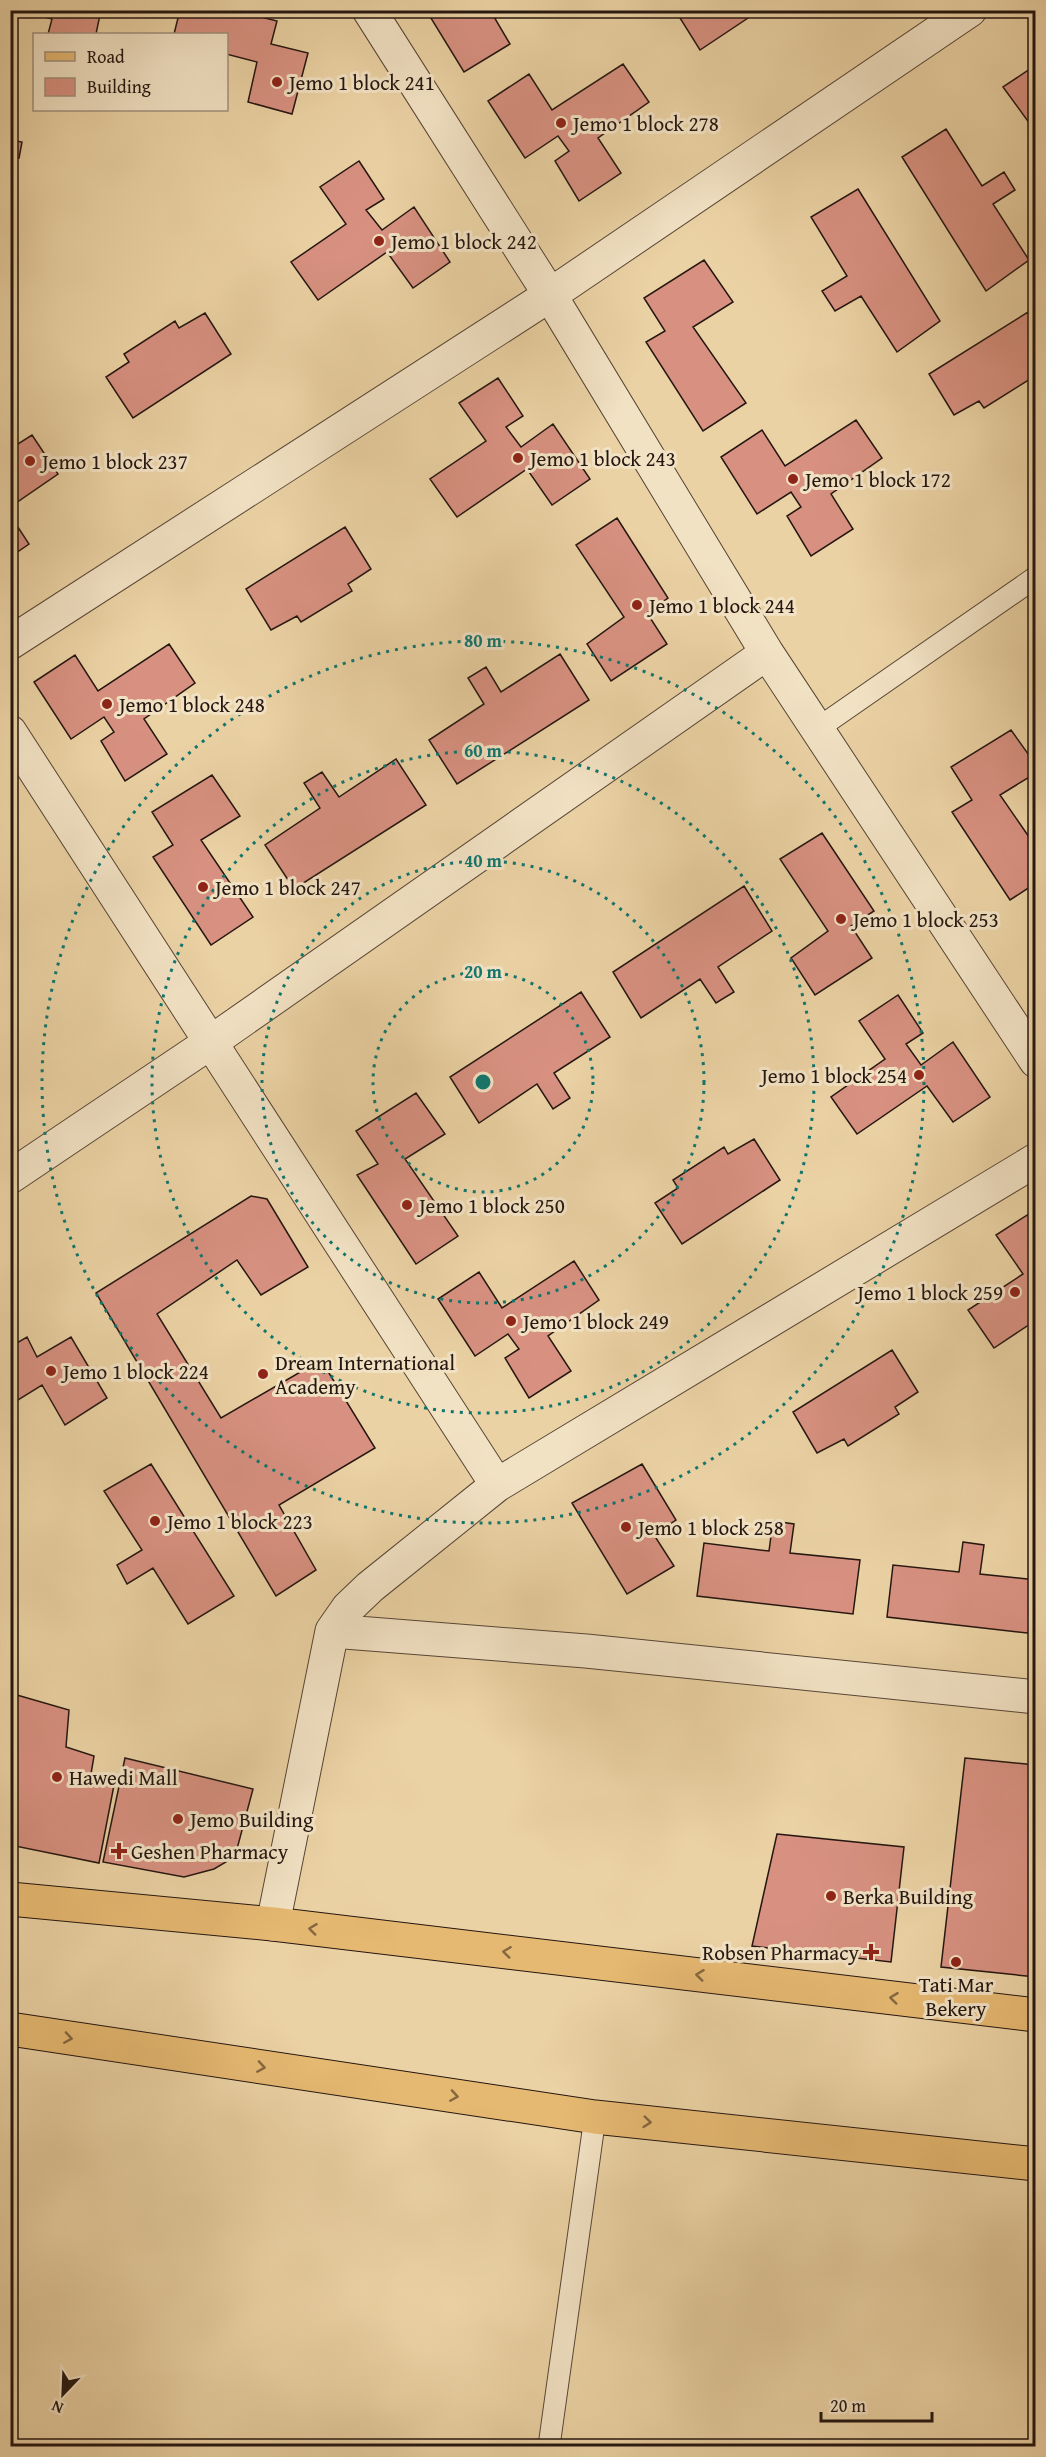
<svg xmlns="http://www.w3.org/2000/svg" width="1046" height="2457" font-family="'Gentium Book Plus',serif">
	<rect width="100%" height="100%" fill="#ebd2a4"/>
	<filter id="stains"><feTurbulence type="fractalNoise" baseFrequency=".00333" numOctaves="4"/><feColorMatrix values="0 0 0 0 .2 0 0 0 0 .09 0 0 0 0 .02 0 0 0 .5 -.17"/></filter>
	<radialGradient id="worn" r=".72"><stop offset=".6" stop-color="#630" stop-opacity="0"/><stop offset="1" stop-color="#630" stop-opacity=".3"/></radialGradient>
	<path fill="#d89181" stroke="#241610" stroke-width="1.5" d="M 17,10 L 101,10 L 96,34 L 48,34 L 52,19 Z
		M 180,10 L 234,10 L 277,21 L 271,44 L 308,53 L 292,114 L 248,102 L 257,62 L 226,54 L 226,34 L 174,34 Z
		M 426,10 L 490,10 L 510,44 L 464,72 Z
		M 675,10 L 744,10 L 748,18 L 700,50 Z
		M 623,64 L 649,102 L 598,138 L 621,173 L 579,201 L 555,161 L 569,151 L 558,136 L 525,158 L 488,101 L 529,74 L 552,110 Z
		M 1036,65 L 1036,120 L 1030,124 L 1003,87 Z
		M 946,129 L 982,186 L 1004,172 L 1015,190 L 993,204 L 1029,260 L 986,291 L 902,157 Z
		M 10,140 L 22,142 L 19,158 L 10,156 Z
		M 359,161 L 384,199 L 366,210 L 382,230 L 414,207 L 450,262 L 413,288 L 387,252 L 318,300 L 291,262 L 346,224 L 320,187 Z
		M 858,189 L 940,321 L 897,352 L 861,296 L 835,311 L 822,291 L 847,276 L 811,217 Z
		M 704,260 L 733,302 L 693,327 L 746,403 L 703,431 L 646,342 L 665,331 L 644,298 Z
		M 1028,312 L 1036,325 L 1036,366 L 1031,369 L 1035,376 L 984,408 L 979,401 L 954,415 L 929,374 Z
		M 205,313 L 231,354 L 133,418 L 106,377 L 129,362 L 124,354 L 175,321 L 179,328 Z
		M 498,378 L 523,416 L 506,427 L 521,447 L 553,424 L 590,479 L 552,505 L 527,469 L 457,517 L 430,479 L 486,441 L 459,403 Z
		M 856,420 L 882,458 L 831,494 L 853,529 L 811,556 L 787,516 L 801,507 L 791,492 L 757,514 L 721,457 L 762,430 L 785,466 Z
		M 32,435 L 58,474 L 10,507 L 10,449 Z
		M 10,515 L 29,544 L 10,557 Z
		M 617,518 L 668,598 L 647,613 L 667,644 L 611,681 L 587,644 L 624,617 L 576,545 Z
		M 345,527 L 371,569 L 348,584 L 352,591 L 301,622 L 297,616 L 271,630 L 246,589 Z
		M 169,644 L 195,683 L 144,719 L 167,754 L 125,781 L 101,741 L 114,732 L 104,717 L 71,739 L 34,682 L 75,655 L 98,691 Z
		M 560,654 L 589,700 L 457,784 L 429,740 L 484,704 L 468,678 L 486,667 L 501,692 Z
		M 1011,730 L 1036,765 L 1036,773 L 1000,795 L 1036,847 L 1036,883 L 1010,900 L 952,812 L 972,800 L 951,767 Z
		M 396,759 L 426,805 L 294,889 L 265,845 L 320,808 L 304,783 L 322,772 L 339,797 Z
		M 212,775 L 240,816 L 201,840 L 253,917 L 211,945 L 153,857 L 173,845 L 152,812 Z
		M 822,833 L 874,911 L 851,926 L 872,958 L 815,995 L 791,958 L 828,931 L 780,859 Z
		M 744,886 L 772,931 L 718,967 L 734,992 L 716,1003 L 700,979 L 641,1018 L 613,972 Z
		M 581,992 L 610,1037 L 554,1073 L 570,1098 L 553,1109 L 537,1084 L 479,1123 L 450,1077 Z
		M 898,995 L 923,1033 L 906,1044 L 921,1065 L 953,1042 L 990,1097 L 953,1122 L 927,1086 L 857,1134 L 831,1097 L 885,1059 L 859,1021 Z
		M 416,1093 L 445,1134 L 405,1159 L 458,1236 L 416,1264 L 357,1175 L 378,1164 L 356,1131 Z
		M 754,1139 L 780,1180 L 682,1244 L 655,1203 L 678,1188 L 673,1180 L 724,1147 L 728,1154 Z
		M 251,1196 L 267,1199 L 308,1267 L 261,1295 L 237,1260 L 157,1314 L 221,1418 L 321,1360 L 375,1448 L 279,1505 L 316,1570 L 276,1596 L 96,1293 Z
		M 1035,1210 L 1036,1320 L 994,1348 L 968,1310 L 1023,1274 L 996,1235 Z
		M 574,1261 L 599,1300 L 548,1336 L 571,1371 L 529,1398 L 505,1358 L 519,1349 L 508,1334 L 475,1356 L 438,1299 L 479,1272 L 502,1308 Z
		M 27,1337 L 37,1357 L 71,1337 L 107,1398 L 65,1425 L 42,1385 L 10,1405 L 10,1347 Z
		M 892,1350 L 918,1392 L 895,1407 L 899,1414 L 848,1446 L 844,1439 L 817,1453 L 793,1412 Z
		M 151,1464 L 234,1596 L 188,1624 L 153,1568 L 127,1584 L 117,1565 L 142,1550 L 104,1491 Z
		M 642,1464 L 676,1520 L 654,1535 L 674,1566 L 627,1594 L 572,1503 Z
		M 773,1521 L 794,1524 L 790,1553 L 860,1560 L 853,1614 L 697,1596 L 704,1543 L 769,1551 Z
		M 963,1542 L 984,1545 L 980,1574 L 1036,1580 L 1036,1634 L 887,1617 L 893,1565 L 959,1572 Z
		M 10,1693 L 69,1710 L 66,1747 L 94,1756 L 91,1774 L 115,1780 L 99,1863 L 10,1845 Z
		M 125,1758 L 253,1789 L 237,1849 L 226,1862 L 214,1869 L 184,1877 L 103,1862 Z
		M 965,1758 L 1036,1765 L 1036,1977 L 941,1967 Z
		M 777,1834 L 904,1847 L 891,1962 L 752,1946 Z"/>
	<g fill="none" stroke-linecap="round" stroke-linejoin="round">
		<g stroke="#564535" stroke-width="23">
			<path id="service" d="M 817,729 L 1036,577
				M 549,2446 L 595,2117"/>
		</g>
		<g stroke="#564535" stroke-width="35">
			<path id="minor" d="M 369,10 L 550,295 L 767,653 L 1036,1061
				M 10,643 L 550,295 L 970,10
				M 10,732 L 497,1485
				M 10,1177 L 211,1042 L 767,653
				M 332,1631 L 586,1651 L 1036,1697
				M 273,1924 L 332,1631 L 348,1608 L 370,1587 L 497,1485 L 1036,1160"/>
		</g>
		<g stroke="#241610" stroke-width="35">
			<path id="primary" d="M 10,1899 L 273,1924 L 1036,2015
				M 10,2029 L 595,2117 L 1036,2164"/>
		</g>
		<use href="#service" stroke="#f2e2c4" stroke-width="21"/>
		<use href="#minor" stroke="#f2e2c4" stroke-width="33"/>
		<use href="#primary" stroke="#e6b972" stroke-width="33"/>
	</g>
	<defs><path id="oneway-chevron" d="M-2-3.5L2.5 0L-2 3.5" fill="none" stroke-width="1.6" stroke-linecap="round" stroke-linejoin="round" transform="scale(1.5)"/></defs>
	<g stroke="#856841">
		<use href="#oneway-chevron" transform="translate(313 1929) rotate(-173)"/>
		<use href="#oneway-chevron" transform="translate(507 1952) rotate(-173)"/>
		<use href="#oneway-chevron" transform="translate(700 1975) rotate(-173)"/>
		<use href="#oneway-chevron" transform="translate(894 1998) rotate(-173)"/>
		<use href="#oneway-chevron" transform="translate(68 2038) rotate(9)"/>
		<use href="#oneway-chevron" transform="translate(261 2067) rotate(9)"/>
		<use href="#oneway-chevron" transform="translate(454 2096) rotate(9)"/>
		<use href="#oneway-chevron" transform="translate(647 2122) rotate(6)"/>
	</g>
	<g fill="none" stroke="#0f766e" stroke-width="3" stroke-dasharray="3 6">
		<circle cx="483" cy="1082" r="110"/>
		<circle cx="483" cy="1082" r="221"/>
		<circle cx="483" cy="1082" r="331"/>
		<circle cx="483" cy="1082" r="441"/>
	</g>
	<g fill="#8f2418" stroke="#f2e2c4" stroke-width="2">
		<circle cx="277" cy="82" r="6"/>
		<circle cx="561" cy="123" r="6"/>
		<circle cx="379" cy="241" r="6"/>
		<circle cx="518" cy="458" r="6"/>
		<circle cx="30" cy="461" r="6"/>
		<circle cx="793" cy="479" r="6"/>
		<circle cx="637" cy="605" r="6"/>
		<circle cx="107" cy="704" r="6"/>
		<circle cx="203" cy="887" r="6"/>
		<circle cx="841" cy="919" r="6"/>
		<circle cx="919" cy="1075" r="6"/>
		<circle cx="407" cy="1205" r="6"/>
		<circle cx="1015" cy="1292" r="6"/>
		<circle cx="511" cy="1321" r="6"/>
		<circle cx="51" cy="1371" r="6"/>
		<circle cx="263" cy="1374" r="6"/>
		<circle cx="155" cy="1521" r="6"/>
		<circle cx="626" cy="1527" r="6"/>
		<circle cx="57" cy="1777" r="6"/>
		<circle cx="178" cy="1819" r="6"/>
		<path d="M116 1842h6v6h6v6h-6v6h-6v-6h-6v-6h6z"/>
		<circle cx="831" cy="1896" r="6"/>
		<path d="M868 1943h6v6h6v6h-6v6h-6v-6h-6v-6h6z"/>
		<circle cx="956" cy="1962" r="6"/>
	</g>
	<g text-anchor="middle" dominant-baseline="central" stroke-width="6" stroke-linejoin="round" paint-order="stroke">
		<g font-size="21" fill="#241610" stroke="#f2e2c4" text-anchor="start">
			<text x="289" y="82">Jemo 1 block 241</text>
			<text x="573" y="123">Jemo 1 block 278</text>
			<text x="391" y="241">Jemo 1 block 242</text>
			<text x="530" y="458">Jemo 1 block 243</text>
			<text x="42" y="461">Jemo 1 block 237</text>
			<text x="805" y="479">Jemo 1 block 172</text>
			<text x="649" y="605">Jemo 1 block 244</text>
			<text x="119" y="704">Jemo 1 block 248</text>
			<text x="215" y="887">Jemo 1 block 247</text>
			<text x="853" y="919">Jemo 1 block 253</text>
			<text x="907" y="1075" text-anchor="end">Jemo 1 block 254</text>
			<text x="419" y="1205">Jemo 1 block 250</text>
			<text x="1003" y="1292" text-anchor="end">Jemo 1 block 259</text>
			<text x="523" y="1321">Jemo 1 block 249</text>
			<text x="275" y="1362">Dream International<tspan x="275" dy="24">Academy</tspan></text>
			<text x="63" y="1371">Jemo 1 block 224</text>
			<text x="167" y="1521">Jemo 1 block 223</text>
			<text x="638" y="1527">Jemo 1 block 258</text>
			<text x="69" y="1777">Hawedi Mall</text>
			<text x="190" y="1819">Jemo Building</text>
			<text x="131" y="1851">Geshen Pharmacy</text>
			<text x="843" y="1896">Berka Building</text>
			<text x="859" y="1952" text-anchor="end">Robsen Pharmacy</text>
			<text x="956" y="1984" text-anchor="middle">Tati Mar<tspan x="956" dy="24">Bekery</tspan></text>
		</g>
	</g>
	<circle cx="483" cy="1082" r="9" fill="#0f766e" stroke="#f2e2c4" stroke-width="3"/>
	<g font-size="18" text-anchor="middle" font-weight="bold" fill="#0f766e" stroke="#f2e2c4" stroke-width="6" stroke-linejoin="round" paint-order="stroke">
		<text x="483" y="647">80 m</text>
		<text x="483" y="757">60 m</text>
		<text x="483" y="867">40 m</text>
		<text x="483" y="978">20 m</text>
	</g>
	<rect width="1046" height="2457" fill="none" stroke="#ebd2a4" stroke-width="36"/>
	<rect x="12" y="12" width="1022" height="2433" fill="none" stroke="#241610" stroke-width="3"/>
	<rect x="18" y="18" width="1010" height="2421" fill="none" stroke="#241610" stroke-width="1.5"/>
	<rect x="33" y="33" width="195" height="78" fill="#f2e2c4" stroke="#a0907c" stroke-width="1.5"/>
	<rect x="45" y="52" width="30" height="9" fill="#e6b972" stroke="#a0907c" stroke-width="1.5"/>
	<text x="87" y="63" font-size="18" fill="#241610">Road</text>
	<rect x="45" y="78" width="30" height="18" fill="#d89181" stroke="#a0907c" stroke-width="1.5"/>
	<text x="87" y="93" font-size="18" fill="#241610">Building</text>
	<g transform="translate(63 2394) rotate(203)" stroke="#f2e2c4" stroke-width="4.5" paint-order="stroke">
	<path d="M0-4.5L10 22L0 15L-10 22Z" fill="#241610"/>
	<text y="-9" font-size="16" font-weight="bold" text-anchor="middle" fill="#241610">N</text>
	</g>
	<path d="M821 2412v9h111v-9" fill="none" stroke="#241610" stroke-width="3"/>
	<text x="830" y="2412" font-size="18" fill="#241610" stroke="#f2e2c4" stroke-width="4.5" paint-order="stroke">20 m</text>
	<rect width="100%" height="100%" filter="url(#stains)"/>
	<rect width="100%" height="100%" fill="url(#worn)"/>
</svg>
